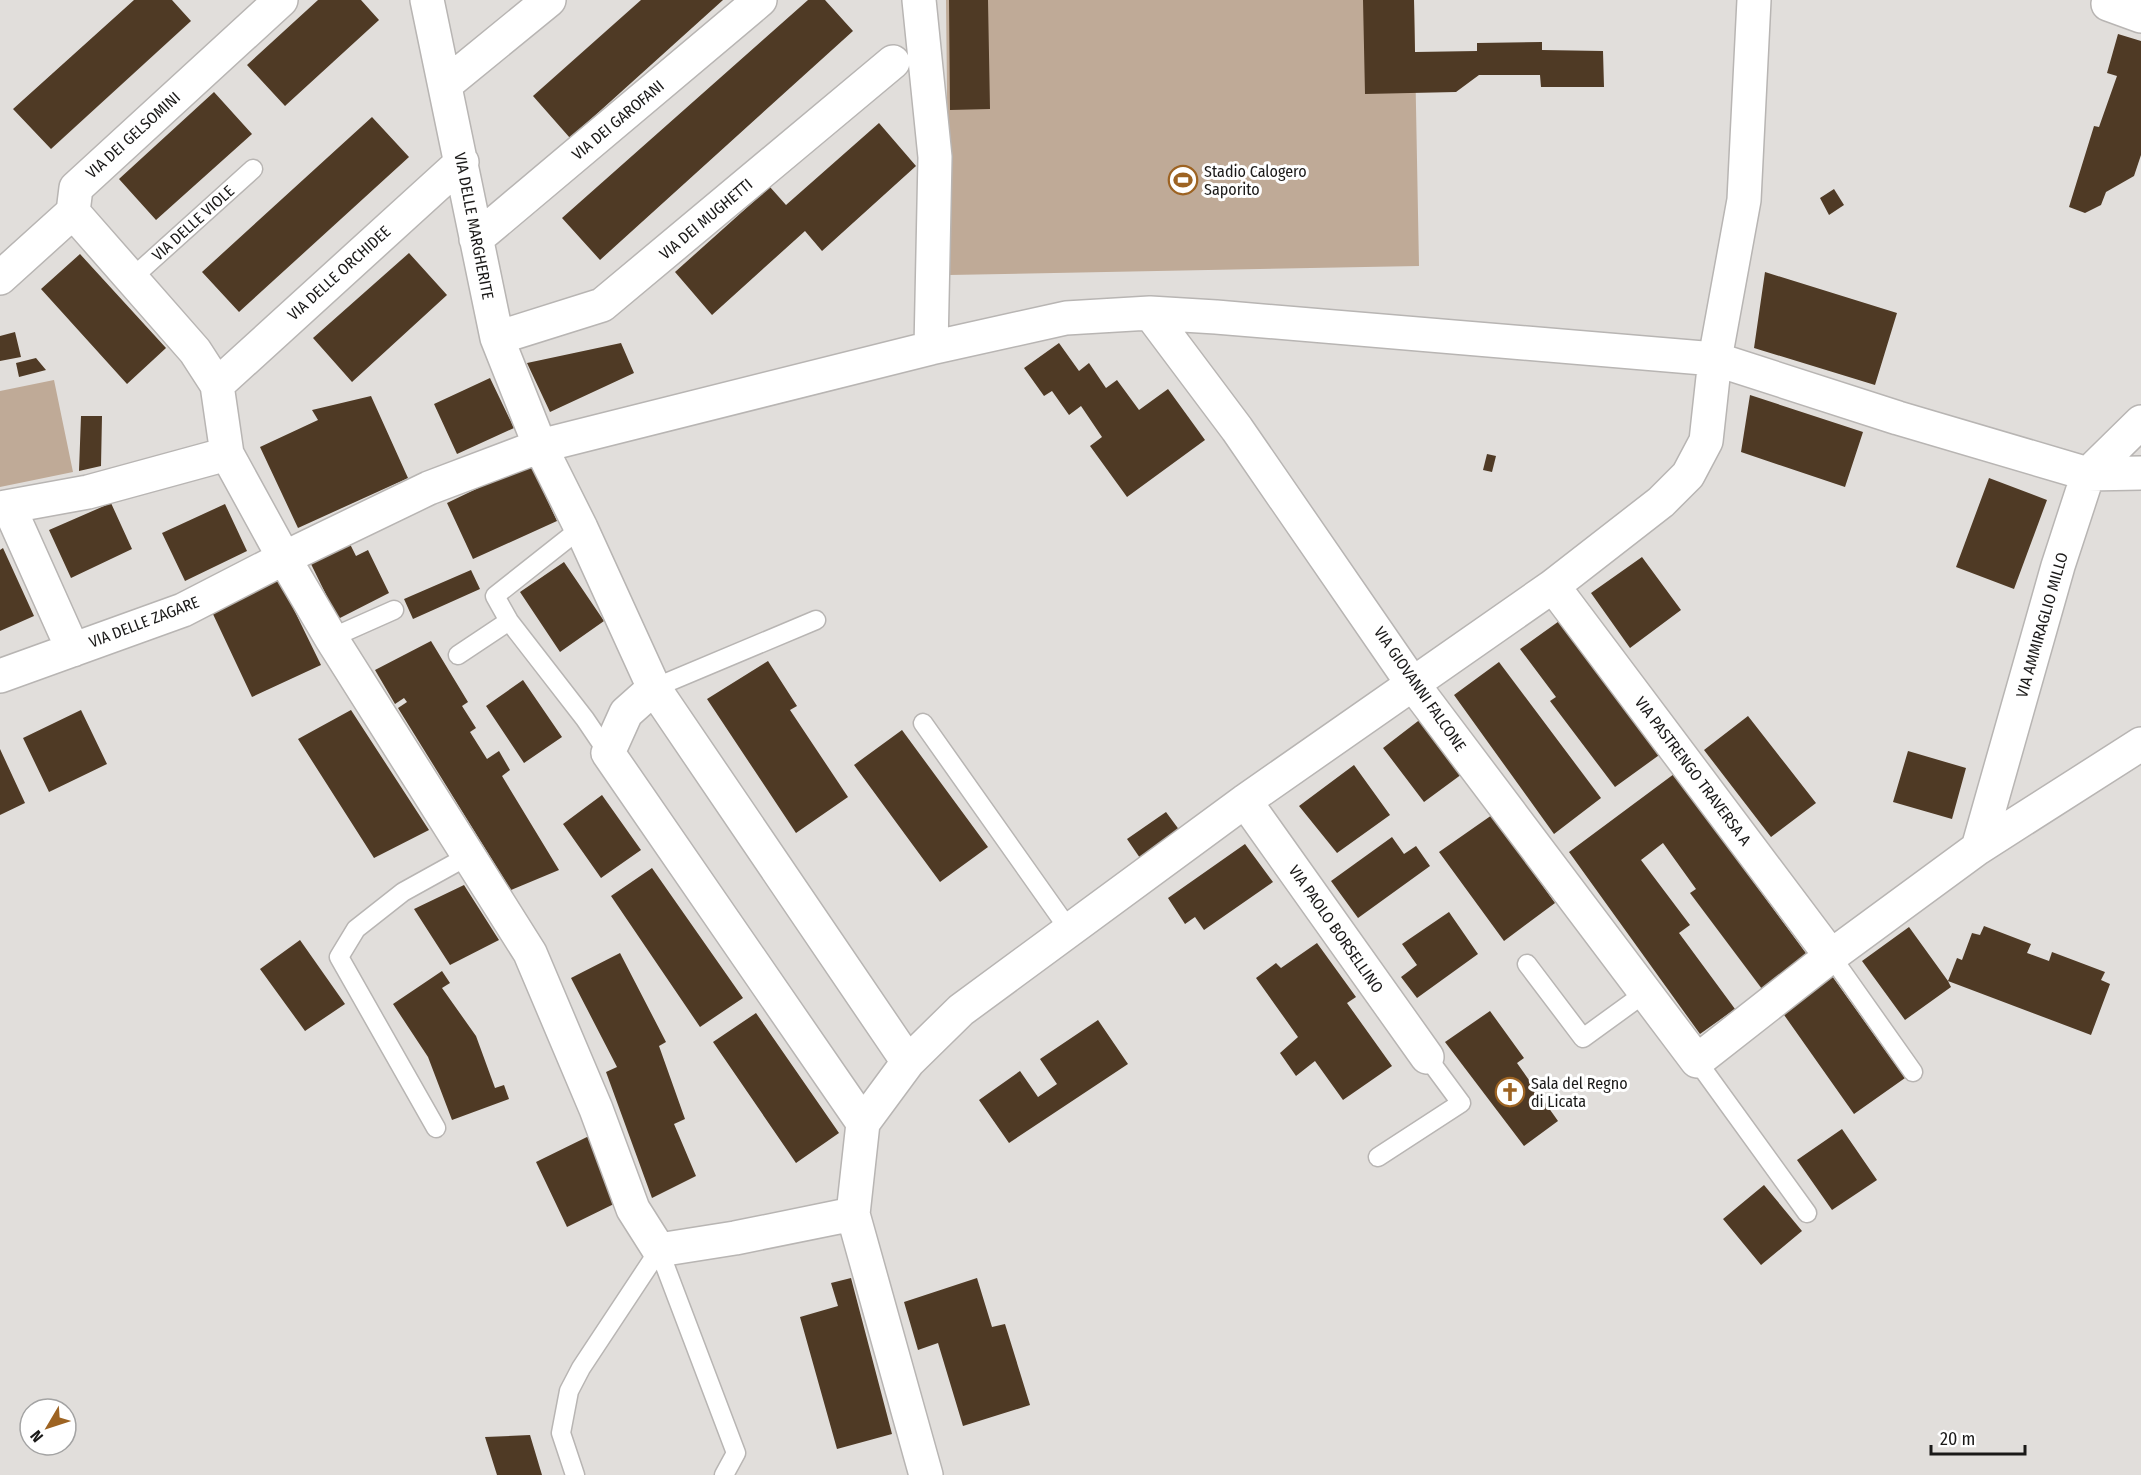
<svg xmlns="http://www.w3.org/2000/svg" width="2141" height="1475" font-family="'Fira Sans Condensed',sans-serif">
	<rect width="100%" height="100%" fill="#e1dedb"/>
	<path fill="#bfaa97" d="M 946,0 L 1414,0 L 1419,266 L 949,275 Z
		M 54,380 L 73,472 L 0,487 L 0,391 Z"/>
	<path fill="#4f3a25" d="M 134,0 L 172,0 L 191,21 L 51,149 L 13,109 Z
		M 318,0 L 361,0 L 379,20 L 285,106 L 247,65 Z
		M 641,0 L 723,0 L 570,138 L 533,96 Z
		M 808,0 L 825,0 L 853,31 L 600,260 L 562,218 Z
		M 949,0 L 988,0 L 990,109 L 950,110 Z
		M 1363,0 L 1414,0 L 1415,52 L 1477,51 L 1477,43 L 1542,42 L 1542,50 L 1603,51 L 1604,87 L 1541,87 L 1540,75 L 1479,75 L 1456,92 L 1365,94 Z
		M 2118,34 L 2141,41 L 2141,155 L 2134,176 L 2106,192 L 2101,205 L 2085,213 L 2069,207 L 2094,126 L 2099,127 L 2117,76 L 2107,73 Z
		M 214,92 L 252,134 L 156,220 L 119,179 Z
		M 372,117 L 409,157 L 239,312 L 202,272 Z
		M 879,123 L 916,166 L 822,251 L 805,231 L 712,315 L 675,272 L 770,187 L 786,205 Z
		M 1834,189 L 1844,205 L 1829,215 L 1820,198 Z
		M 409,253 L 447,295 L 352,382 L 313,338 Z
		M 80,254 L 166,348 L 127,384 L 41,289 Z
		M 1765,272 L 1897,313 L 1875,385 L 1754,348 Z
		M 15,332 L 21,357 L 0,361 L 0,336 Z
		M 621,343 L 634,373 L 550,412 L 527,363 Z
		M 1059,343 L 1079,371 L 1089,363 L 1106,388 L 1117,380 L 1139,410 L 1168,389 L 1205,440 L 1127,497 L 1090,446 L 1102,437 L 1081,406 L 1069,415 L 1052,391 L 1044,396 L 1024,368 Z
		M 36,358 L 46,370 L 19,377 L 16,363 Z
		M 490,378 L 514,428 L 457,454 L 434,404 Z
		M 1750,395 L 1863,432 L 1845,487 L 1741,452 Z
		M 371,396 L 408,478 L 298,528 L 260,447 L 318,420 L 312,410 Z
		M 81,416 L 102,416 L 101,466 L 79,471 Z
		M 1487,454 L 1496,456 L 1492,472 L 1483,470 Z
		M 530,463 L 557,521 L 473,559 L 447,503 Z
		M 1989,478 L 2047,500 L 2014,589 L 1956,567 Z
		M 111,503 L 132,549 L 71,578 L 49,530 Z
		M 225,504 L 247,551 L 185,581 L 162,533 Z
		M 350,544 L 356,556 L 368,550 L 389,593 L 338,619 L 311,564 Z
		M 3,548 L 34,616 L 0,631 L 0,550 Z
		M 1642,557 L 1681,610 L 1630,648 L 1591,593 Z
		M 564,562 L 604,621 L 560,652 L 520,592 Z
		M 471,570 L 480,589 L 413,619 L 404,599 Z
		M 279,579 L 321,665 L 252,697 L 212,612 Z
		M 1562,619 L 1662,753 L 1615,787 L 1550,701 L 1556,697 L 1520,649 Z
		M 431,641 L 468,702 L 462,706 L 476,728 L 470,732 L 487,759 L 499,751 L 510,770 L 502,776 L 559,870 L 511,890 L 398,708 L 407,702 L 404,698 L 395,704 L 375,670 Z
		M 768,661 L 797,706 L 790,710 L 848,797 L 796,833 L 707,699 Z
		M 1499,662 L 1601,798 L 1554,834 L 1454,695 Z
		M 523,680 L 562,737 L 524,763 L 486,706 Z
		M 81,710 L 107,764 L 49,792 L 23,738 Z
		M 351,710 L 429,830 L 374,858 L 298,739 Z
		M 1748,716 L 1816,803 L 1771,837 L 1704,750 Z
		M 1422,718 L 1462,774 L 1424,802 L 1383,748 Z
		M 902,730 L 988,847 L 940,882 L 854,765 Z
		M 0,749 L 25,803 L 0,815 Z
		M 1908,751 L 1966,768 L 1952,819 L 1893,802 Z
		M 1354,765 L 1390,815 L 1337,853 L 1299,806 Z
		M 1674,774 L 1808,956 L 1762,989 L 1690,893 L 1696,889 L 1663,843 L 1641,860 L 1690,925 L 1679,933 L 1735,1009 L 1700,1034 L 1569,852 Z
		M 602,795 L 641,850 L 601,878 L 563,824 Z
		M 1166,812 L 1180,831 L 1140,858 L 1127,839 Z
		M 1492,815 L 1555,903 L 1504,941 L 1439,852 Z
		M 1392,837 L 1404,854 L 1416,846 L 1430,866 L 1358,918 L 1331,881 Z
		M 1245,844 L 1273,882 L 1204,930 L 1195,917 L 1185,924 L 1168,898 Z
		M 652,868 L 743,998 L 700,1027 L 611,896 Z
		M 464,885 L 499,940 L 450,965 L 414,909 Z
		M 1449,912 L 1478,954 L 1417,998 L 1401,977 L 1417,965 L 1402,944 Z
		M 1984,926 L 2031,944 L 2027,953 L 2049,961 L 2052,952 L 2105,972 L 2101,980 L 2110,984 L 2091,1035 L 1948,981 L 1951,987 L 1905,1020 L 1862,961 L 1909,927 L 1948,981 L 1957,958 L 1962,960 L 1972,933 L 1980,935 Z
		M 300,940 L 345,1004 L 305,1031 L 260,969 Z
		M 1317,943 L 1356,997 L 1347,1003 L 1392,1066 L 1343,1100 L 1315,1061 L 1296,1076 L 1280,1053 L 1298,1037 L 1256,978 L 1276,963 L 1281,968 Z
		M 620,953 L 666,1042 L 659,1046 L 685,1119 L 674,1124 L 696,1176 L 652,1198 L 606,1072 L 617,1067 L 571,978 Z
		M 442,971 L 450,983 L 442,988 L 476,1036 L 495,1088 L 504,1085 L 509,1099 L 452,1120 L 428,1057 L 393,1004 Z
		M 1832,976 L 1905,1078 L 1854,1114 L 1782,1012 Z
		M 1490,1011 L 1524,1058 L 1517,1063 L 1558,1121 L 1524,1146 L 1445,1042 Z
		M 756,1013 L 839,1133 L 796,1163 L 713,1042 Z
		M 1098,1020 L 1128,1064 L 1009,1143 L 979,1100 L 1020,1071 L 1038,1097 L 1057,1084 L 1040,1059 Z
		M 1842,1129 L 1877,1180 L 1832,1210 L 1797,1160 Z
		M 589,1136 L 620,1201 L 567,1227 L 536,1162 Z
		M 1764,1185 L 1802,1231 L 1761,1265 L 1723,1219 Z
		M 851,1278 L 892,1434 L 837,1449 L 800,1317 L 838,1306 L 831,1283 Z
		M 977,1278 L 992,1327 L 1005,1324 L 1030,1405 L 963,1426 L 938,1343 L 918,1350 L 904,1302 Z
		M 530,1435 L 542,1475 L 497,1475 L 485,1437 Z"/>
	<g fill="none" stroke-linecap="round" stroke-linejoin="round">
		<g stroke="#b8b5b3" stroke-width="21">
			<path id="lane" d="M 132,278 L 253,169
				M 509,621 L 495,596 L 581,528
				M 331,638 L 394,610
				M 458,655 L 509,621 L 585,719 L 608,753
				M 654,688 L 816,620
				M 923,723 L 1070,931
				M 1831,956 L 1913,1072
				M 1527,964 L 1583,1038 L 1645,993
				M 1697,1061 L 1807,1213
				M 436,1128 L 339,957 L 356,929 L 403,892 L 468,856
				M 1378,1157 L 1461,1103 L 1427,1057
				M 659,1250 L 736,1453 L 724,1475
				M 575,1475 L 561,1433 L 569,1391 L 581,1368 L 659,1250"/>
		</g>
		<g stroke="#b8b5b3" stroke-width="36">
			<path id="street" d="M 427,0 L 497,338 L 540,446 L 581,528 L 654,688 L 908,1062
				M 919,0 L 935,157 L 931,348
				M 2109,0 L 2108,4 L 2141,16
				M 445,85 L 549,0
				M 73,212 L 195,351 L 217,385 L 227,454 L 284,558 L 331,638 L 530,953 L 596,1109 L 633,1209 L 659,1250 L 735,1238 L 853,1214
				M 476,239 L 760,0
				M 0,278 L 73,212 L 76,188 L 281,0
				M 1150,313 L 1237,429 L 1412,683 L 1697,1061 L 1831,956 L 1978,848 L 2141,744
				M 497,338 L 602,305 L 893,62
				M 217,385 L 462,162
				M 9,507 L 73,650
				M 0,508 L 88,492 L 227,454
				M 1553,586 L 1831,956
				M 0,676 L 183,610 L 284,558 L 429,488 L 540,446 L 931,348 L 1066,318 L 1150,313 L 1216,317 L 1715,359 L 1898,418 L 2088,474 L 2141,473
				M 654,688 L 626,713 L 608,753 L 863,1123
				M 1245,801 L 1427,1057
				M 1978,848 L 2058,566 L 2088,474 L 2141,422
				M 926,1475 L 853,1214 L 863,1123 L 908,1062 L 961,1010 L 1245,801 L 1553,586 L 1661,502 L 1688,475 L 1706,441 L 1715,359 L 1744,200 L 1754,0"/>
		</g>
		<use href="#lane" stroke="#fff" stroke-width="18"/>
		<use href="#street" stroke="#fff" stroke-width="33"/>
	</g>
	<defs>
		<g id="stadium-ring" transform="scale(1.5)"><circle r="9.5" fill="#fff" stroke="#9d6322" stroke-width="1.5"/><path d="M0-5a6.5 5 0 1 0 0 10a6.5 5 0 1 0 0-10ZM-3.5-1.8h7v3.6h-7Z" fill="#9d6322"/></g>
		<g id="church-ring" transform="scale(1.5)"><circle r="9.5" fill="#fff" stroke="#9d6322" stroke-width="1.5"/><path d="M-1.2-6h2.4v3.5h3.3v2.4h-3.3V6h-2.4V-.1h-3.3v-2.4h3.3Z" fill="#9d6322"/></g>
	</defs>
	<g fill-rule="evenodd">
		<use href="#stadium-ring" x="1183" y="180"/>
		<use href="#church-ring" x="1510" y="1092"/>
	</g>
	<g text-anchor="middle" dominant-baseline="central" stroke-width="6" stroke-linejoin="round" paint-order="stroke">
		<g font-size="16" fill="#1a1918" stroke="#fff">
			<text transform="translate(618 120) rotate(-40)">VIA DEI GAROFANI</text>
			<text transform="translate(133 135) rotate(-42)">VIA DEI GELSOMINI</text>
			<text transform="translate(706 219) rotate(-40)">VIA DEI MUGHETTI</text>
			<text transform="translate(193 223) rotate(-42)">VIA DELLE VIOLE</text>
			<text transform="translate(474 226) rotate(79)">VIA DELLE MARGHERITE</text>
			<text transform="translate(339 273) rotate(-42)">VIA DELLE ORCHIDEE</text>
			<text transform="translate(144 622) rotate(-21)">VIA DELLE ZAGARE</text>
			<text transform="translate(2042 625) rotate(-74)">VIA AMMIRAGLIO MILLO</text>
			<text transform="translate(1420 689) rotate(55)">VIA GIOVANNI FALCONE</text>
			<text transform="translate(1693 771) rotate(53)">VIA PASTRENGO TRAVERSA A</text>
			<text transform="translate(1336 929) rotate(55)">VIA PAOLO BORSELLINO</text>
		</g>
		<g font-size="16" fill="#1a1918" stroke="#fff" text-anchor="start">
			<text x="1204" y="171">Stadio Calogero<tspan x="1204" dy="18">Saporito</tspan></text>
			<text x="1531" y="1083">Sala del Regno<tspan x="1531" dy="18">di Licata</tspan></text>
		</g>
	</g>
	<g transform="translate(48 1427) rotate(231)"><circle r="28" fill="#ffffff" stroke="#a3a3a3" stroke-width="1.5"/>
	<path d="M0-4.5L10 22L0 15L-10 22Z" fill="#9d6322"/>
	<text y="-9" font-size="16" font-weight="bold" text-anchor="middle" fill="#1a1918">N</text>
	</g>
	<path d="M1931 1445v9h94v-9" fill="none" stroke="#1a1918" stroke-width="3"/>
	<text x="1940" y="1445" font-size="18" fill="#1a1918" stroke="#ffffff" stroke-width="4.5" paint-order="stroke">20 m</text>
</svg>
